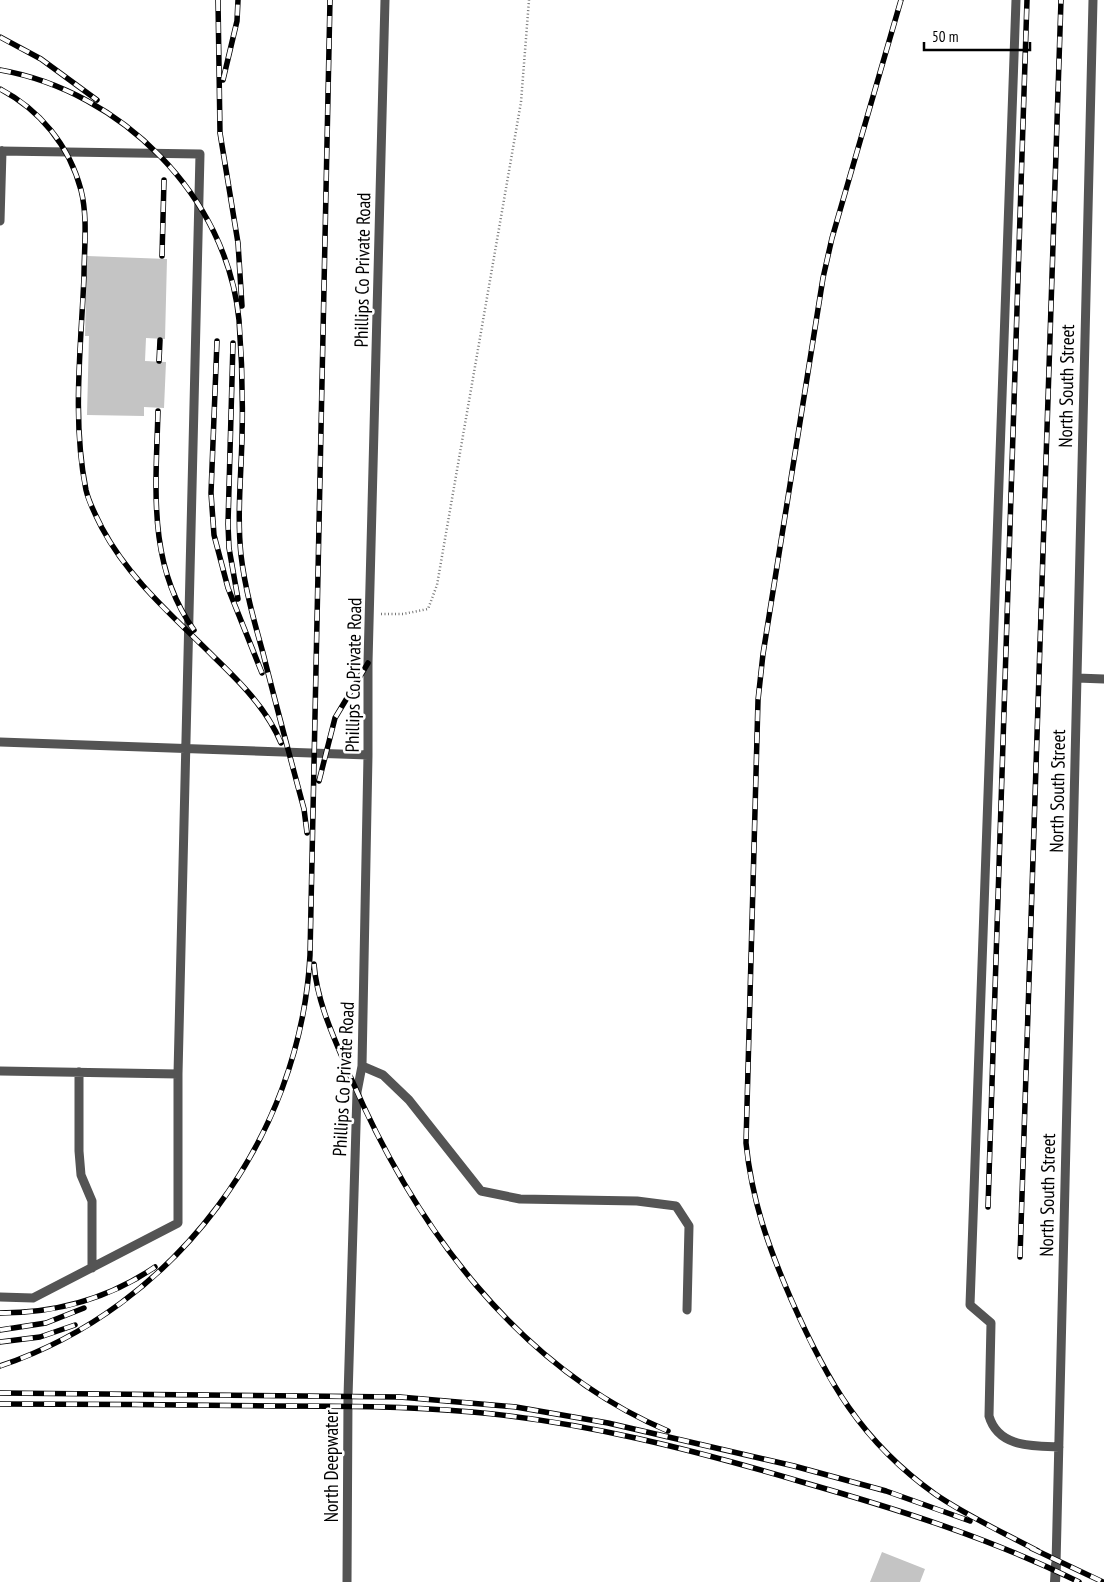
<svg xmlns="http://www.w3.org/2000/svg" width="1104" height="1582" font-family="'PT Sans Narrow',sans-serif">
	<rect width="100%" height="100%" fill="#fff"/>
	<path fill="#c4c4c4" d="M 87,256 L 167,259 L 165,339 L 146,338 L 145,361 L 166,362 L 164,408 L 144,407 L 144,416 L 87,415 L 89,336 L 85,336 Z
		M 882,1552 L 925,1569 L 920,1582 L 870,1582 Z"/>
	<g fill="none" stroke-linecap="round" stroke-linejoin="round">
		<path stroke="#767676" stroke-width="2.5" stroke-dasharray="1 2.5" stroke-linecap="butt" d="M 381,614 L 403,614 L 428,609 L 437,585 L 521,102 L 529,0"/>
		<path stroke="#545454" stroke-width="9" d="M 1016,0 L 970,1305 L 991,1323 L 989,1416 C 998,1447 1031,1446 1059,1447
			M 0,151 L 200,154 L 178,1074
			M 0,221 L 2,151
			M 1077,678 L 1104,679
			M 0,742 L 368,755
			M 362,1066 L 383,1075 L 409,1100 L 481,1191 L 520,1199 L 637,1201 L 676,1206 L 689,1226 L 687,1310
			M 0,1071 L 178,1074 L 178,1223 L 33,1298 L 0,1297
			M 79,1072 L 79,1151 L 81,1175 L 92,1201 L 92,1268
			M 1056,1565 L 1093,0
			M 347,1582 L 348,1397 L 357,1092 L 362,1066 L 368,755 L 368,663 L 385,0"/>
		<path stroke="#545454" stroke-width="10" d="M 1055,1582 L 1056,1565"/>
		<g stroke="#000" stroke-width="5.5">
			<path id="rail" d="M 218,0 L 220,133 L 238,243 L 242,306
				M 901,0 L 832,238 L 823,278 L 763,654 L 758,700 L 746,1143 C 752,1201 768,1246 791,1299 C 827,1381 861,1441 935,1494 C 967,1516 1004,1533 1038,1551
				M 0,37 L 41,59 L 97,100
				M 0,70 C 121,91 227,196 239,320 C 242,359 243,399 242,438 C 241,477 237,516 241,555 C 245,589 254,621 263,653 C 276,705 290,757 304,809 L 307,833
				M 223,80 L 237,21 L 238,0
				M 0,89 C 40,110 69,145 81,190 C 88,218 84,248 84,277 C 81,346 72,421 86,490 C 89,503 96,516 102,528 C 129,579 174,617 214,657 C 240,682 267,709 281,743
				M 162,256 L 164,180
				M 217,341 L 211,493 L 214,535 L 228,588 L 262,673
				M 233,343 L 228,524 L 229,548 L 238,599
				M 159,361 L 160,340
				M 158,411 C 156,487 147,565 194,630
				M 319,781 L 335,718 L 368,663
				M 314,964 C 317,1004 336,1042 351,1078 C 414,1225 517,1367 668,1431
				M 988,1207 L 1027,0
				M 1020,1257 L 1061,0
				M 0,1313 C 56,1313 108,1299 155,1267
				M 0,1330 L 46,1323 L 84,1308
				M 0,1342 L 40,1337 L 75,1325
				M 0,1366 C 175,1308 301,1137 310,955 L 330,0
				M 0,1393 L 400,1397 L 516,1407 L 608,1423 L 794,1466 L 886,1491 L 970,1521
				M 0,1404 C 91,1404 181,1405 272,1406 C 339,1406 405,1406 472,1412 C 585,1422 694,1450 802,1482 C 897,1509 990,1538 1079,1582
				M 1031,1548 L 1103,1582"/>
		</g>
		<use href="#rail" stroke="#fff" stroke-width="4" stroke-dasharray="11" stroke-linecap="butt"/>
	</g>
	<g text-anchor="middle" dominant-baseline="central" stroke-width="5" stroke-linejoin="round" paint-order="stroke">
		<g font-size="19" fill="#000" stroke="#fff">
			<text transform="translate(362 270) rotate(-89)">Phillips Co Private Road</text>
			<text transform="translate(1066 386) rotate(-89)">North South Street</text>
			<text transform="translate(353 675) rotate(-89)">Phillips Co Private Road</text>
			<text transform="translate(1057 791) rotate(-89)">North South Street</text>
			<text transform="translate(343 1079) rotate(-87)">Phillips Co Private Road</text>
			<text transform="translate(1047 1195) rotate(-89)">North South Street</text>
			<text transform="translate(331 1466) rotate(-90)">North Deepwater</text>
		</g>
	</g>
	<path d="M924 42v8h106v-8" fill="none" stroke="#000000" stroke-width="2.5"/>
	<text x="932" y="42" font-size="15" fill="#000000" stroke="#ffffff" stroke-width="4" paint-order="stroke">50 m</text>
</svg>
